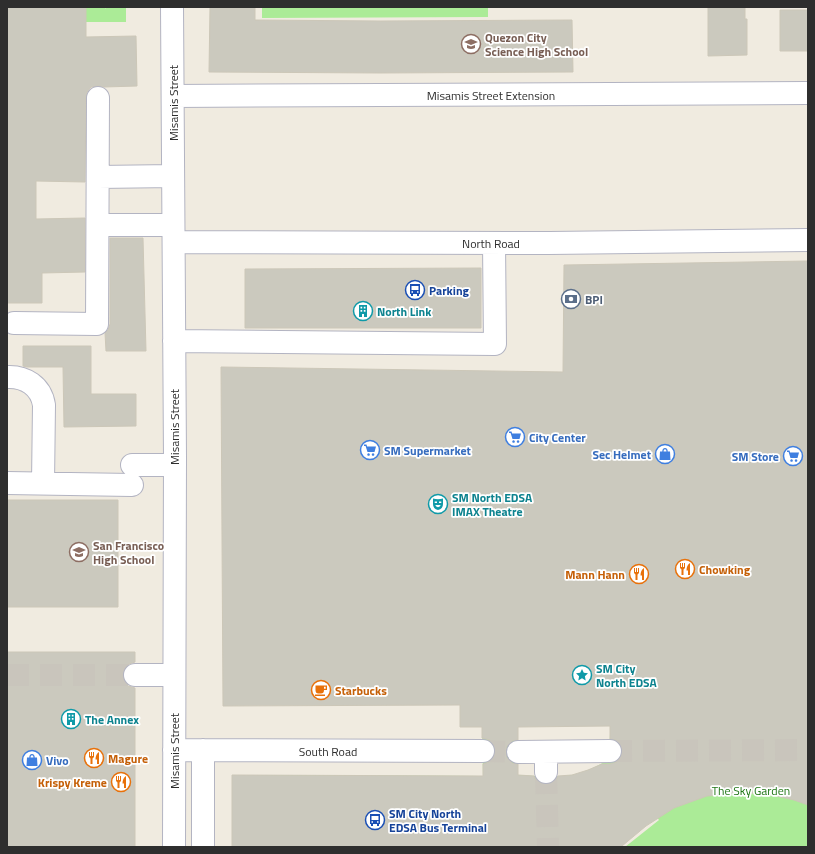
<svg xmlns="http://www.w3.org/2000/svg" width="815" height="854" font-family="'Titillium Web',sans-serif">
	<rect width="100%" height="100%" fill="#f0ebe0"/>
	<path fill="#abeb97" d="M 86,7 L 104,7 L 106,9 L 105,7 L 126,7 L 126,22 L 7,22 Z
		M 262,7 L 488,7 L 488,17 L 262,18 Z
		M 482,727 L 518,727 L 518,775 C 536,776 554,778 572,775 C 585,773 598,766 609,759 L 610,734 L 808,732 L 808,847 L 625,847 L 659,820 L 647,805 L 593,847 L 232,847 L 232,775 L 483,776 Z"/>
	<path fill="#cbc9be" stroke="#ccc7b8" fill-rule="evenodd" d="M 7,7 L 86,7 L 86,37 L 136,36 L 137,86 L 104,87 L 98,86 L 91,87 L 87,92 L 86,98 L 85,182 L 36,181 L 36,219 L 85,218 L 85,272 L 42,273 L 42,303 L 7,303 Z
		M 210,7 L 255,7 L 255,20 L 380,21 L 572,20 L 573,72 L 380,73 L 209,72 Z
		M 708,7 L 745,7 L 745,19 L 747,19 L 747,55 L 708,56 Z
		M 780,10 L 808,10 L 808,51 L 780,51 Z
		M 110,238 L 143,238 L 146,351 L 106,351 L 105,333 L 108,330 L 110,324 Z
		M 808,261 L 808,805 L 794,800 L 772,795 L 751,793 L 707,796 L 674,808 L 646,826 L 622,846 L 619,847 L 232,847 L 232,775 L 483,776 L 483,764 L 489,762 L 494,758 L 495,751 L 494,744 L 490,740 L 482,738 L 482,727 L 460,727 L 460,705 L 223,706 L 221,367 L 563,372 L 564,265 ZM 610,726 L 610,739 L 616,740 L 621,744 L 622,750 L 621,757 L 617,762 L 610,764 L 602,764 L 588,770 L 572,775 L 558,776 L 557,779 L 552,783 L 546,784 L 540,783 L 535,779 L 534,776 L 518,775 L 518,764 L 512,763 L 507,758 L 506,752 L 507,746 L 512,741 L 518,740 L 518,727 Z
		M 481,268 L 481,328 L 245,328 L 245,269 Z
		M 23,346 L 91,346 L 91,394 L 136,394 L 136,426 L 64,427 L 63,367 L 27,367 L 23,366 Z
		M 7,500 L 118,500 L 118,607 L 7,607 Z
		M 7,652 L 135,652 L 135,662 L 129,664 L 124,668 L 123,675 L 124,681 L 128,686 L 135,688 L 135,847 L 7,847 Z"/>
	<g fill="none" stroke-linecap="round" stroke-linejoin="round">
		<path stroke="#c9c5bc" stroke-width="22" stroke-dasharray="22 11" stroke-linecap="butt" d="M 7,675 L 135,675
			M 483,751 L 518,752
			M 610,751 L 808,750
			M 546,772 L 548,847"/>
		<g stroke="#b3b4c2" stroke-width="24">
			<path id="minor" d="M 172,7 L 175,457 L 174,847
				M 173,96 L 808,93
				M 98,177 L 173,176
				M 98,225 L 173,225
				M 174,242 L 549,243 L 808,240
				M 14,323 L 97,324 L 98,98
				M 174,341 L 495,344 L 494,243
				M 7,377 C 25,376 41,386 44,405 L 43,483
				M 132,465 L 175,465
				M 7,483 L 132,485
				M 135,675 L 174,675
				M 174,750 L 483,751
				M 518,752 L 610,751
				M 546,752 L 546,772
				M 203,847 L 203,750"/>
		</g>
		<use href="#minor" stroke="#fff" stroke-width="22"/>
	</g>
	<defs>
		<g id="school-ring" transform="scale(1)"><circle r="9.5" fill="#fff" stroke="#8d6e63" stroke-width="1.5"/><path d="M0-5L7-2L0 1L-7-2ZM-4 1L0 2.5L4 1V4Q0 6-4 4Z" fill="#8d6e63"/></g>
		<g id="bus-ring" transform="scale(1)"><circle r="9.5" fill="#fff" stroke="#1a4fb4" stroke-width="1.5"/><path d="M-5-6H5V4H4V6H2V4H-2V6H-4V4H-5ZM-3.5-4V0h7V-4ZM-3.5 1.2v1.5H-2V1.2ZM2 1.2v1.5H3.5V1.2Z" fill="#1a4fb4"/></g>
		<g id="bank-ring" transform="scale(1)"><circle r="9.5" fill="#fff" stroke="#5c6f8a" stroke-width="1.5"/><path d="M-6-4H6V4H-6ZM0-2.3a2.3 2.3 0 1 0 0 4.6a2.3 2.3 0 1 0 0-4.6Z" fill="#5c6f8a"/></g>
		<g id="building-ring" transform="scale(1)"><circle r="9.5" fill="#fff" stroke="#0f9aa8" stroke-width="1.5"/><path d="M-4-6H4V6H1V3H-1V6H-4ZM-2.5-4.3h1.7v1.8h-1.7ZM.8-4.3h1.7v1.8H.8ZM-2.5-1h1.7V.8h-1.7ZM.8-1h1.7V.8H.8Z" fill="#0f9aa8"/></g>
		<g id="supermarket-ring" transform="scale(1)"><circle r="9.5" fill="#fff" stroke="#3f7fe0" stroke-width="1.5"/><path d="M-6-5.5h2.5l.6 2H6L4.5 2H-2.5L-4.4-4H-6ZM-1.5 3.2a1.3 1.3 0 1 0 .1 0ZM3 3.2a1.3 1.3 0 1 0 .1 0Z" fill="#3f7fe0"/></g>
		<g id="shop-ring" transform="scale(1)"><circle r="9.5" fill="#fff" stroke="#3f7fe0" stroke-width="1.5"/><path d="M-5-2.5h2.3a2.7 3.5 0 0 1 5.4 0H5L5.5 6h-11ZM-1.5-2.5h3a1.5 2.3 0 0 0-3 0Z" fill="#3f7fe0"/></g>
		<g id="theatre-ring" transform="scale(1)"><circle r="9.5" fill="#fff" stroke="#0f9aa8" stroke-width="1.5"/><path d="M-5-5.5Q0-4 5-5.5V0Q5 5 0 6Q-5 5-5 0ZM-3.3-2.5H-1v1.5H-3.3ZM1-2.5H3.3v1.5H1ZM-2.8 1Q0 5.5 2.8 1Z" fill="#0f9aa8"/></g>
		<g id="restaurant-ring" transform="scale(1)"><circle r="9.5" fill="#fff" stroke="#e8710a" stroke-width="1.5"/><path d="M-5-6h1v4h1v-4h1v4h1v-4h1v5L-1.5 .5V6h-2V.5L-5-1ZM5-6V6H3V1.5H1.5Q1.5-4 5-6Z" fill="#e8710a"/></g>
		<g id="sight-ring" transform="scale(1)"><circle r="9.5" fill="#fff" stroke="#0f9aa8" stroke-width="1.5"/><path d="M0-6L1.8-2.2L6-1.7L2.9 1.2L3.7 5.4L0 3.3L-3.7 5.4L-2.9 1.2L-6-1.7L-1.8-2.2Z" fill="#0f9aa8"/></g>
		<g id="cafe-ring" transform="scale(1)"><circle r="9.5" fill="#fff" stroke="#e8710a" stroke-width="1.5"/><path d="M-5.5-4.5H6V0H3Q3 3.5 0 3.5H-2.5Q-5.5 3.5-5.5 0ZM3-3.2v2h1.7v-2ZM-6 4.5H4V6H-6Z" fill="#e8710a"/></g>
	</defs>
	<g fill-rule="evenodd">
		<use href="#school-ring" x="471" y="44"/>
		<use href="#bus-ring" x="415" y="290"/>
		<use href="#bank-ring" x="571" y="299"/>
		<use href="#building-ring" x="363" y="311"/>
		<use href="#supermarket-ring" x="515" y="437"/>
		<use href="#supermarket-ring" x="370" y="450"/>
		<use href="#shop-ring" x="665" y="454"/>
		<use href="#supermarket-ring" x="793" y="456"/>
		<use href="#theatre-ring" x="438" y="504"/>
		<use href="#school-ring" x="79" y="552"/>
		<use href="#restaurant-ring" x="685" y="569"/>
		<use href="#restaurant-ring" x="639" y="574"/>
		<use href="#sight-ring" x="582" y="675"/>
		<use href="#cafe-ring" x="321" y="690"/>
		<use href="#building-ring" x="71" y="719"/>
		<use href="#restaurant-ring" x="94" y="758"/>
		<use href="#shop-ring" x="32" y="760"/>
		<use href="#restaurant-ring" x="121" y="782"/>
		<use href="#bus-ring" x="375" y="820"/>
	</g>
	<g text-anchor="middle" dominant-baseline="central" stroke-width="3.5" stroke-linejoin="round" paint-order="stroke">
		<g font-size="12" font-weight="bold" fill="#785e54" stroke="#fff" text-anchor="start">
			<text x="485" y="37">Quezon City<tspan x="485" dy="14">Science High School</tspan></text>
			<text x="93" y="545">San Francisco<tspan x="93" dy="14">High School</tspan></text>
		</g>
		<g font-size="12" fill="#2e2e2e" stroke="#fff">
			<text x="491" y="95">Misamis Street Extension</text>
			<text transform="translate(173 103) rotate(-90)">Misamis Street</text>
			<text x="491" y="243">North Road</text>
			<text transform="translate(174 427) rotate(-90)">Misamis Street</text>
			<text transform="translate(174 751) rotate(-90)">Misamis Street</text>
			<text x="328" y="751">South Road</text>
		</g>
		<g font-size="12" font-weight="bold" fill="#164399" stroke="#fff" text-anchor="start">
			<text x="429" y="290">Parking</text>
			<text x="389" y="813">SM City North<tspan x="389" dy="14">EDSA Bus Terminal</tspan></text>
		</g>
		<g font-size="12" font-weight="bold" fill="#4e5e75" stroke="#fff" text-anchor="start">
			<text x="585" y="299">BPI</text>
		</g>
		<g font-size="12" font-weight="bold" fill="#0d838f" stroke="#fff" text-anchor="start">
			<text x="377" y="311">North Link</text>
			<text x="452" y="497">SM North EDSA<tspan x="452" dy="14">IMAX Theatre</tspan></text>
			<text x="596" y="668">SM City<tspan x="596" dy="14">North EDSA</tspan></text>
			<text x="85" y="719">The Annex</text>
		</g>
		<g font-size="12" font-weight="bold" fill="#366cbe" stroke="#fff" text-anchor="start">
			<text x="529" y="437">City Center</text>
			<text x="384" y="450">SM Supermarket</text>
			<text x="651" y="454" text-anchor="end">Sec Helmet</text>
			<text x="779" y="456" text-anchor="end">SM Store</text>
			<text x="46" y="760">Vivo</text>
		</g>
		<g font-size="12" font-weight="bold" fill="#c56008" stroke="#fff" text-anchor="start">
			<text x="699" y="569">Chowking</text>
			<text x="625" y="574" text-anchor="end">Mann Hann</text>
			<text x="335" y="690">Starbucks</text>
			<text x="108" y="758">Magure</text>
			<text x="107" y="782" text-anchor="end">Krispy Kreme</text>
		</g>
		<g font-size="12" fill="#1e7514" stroke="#fff">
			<text x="751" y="790">The Sky Garden</text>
		</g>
	</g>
	<rect width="815" height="854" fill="none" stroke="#2e2e2e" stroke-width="16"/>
</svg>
